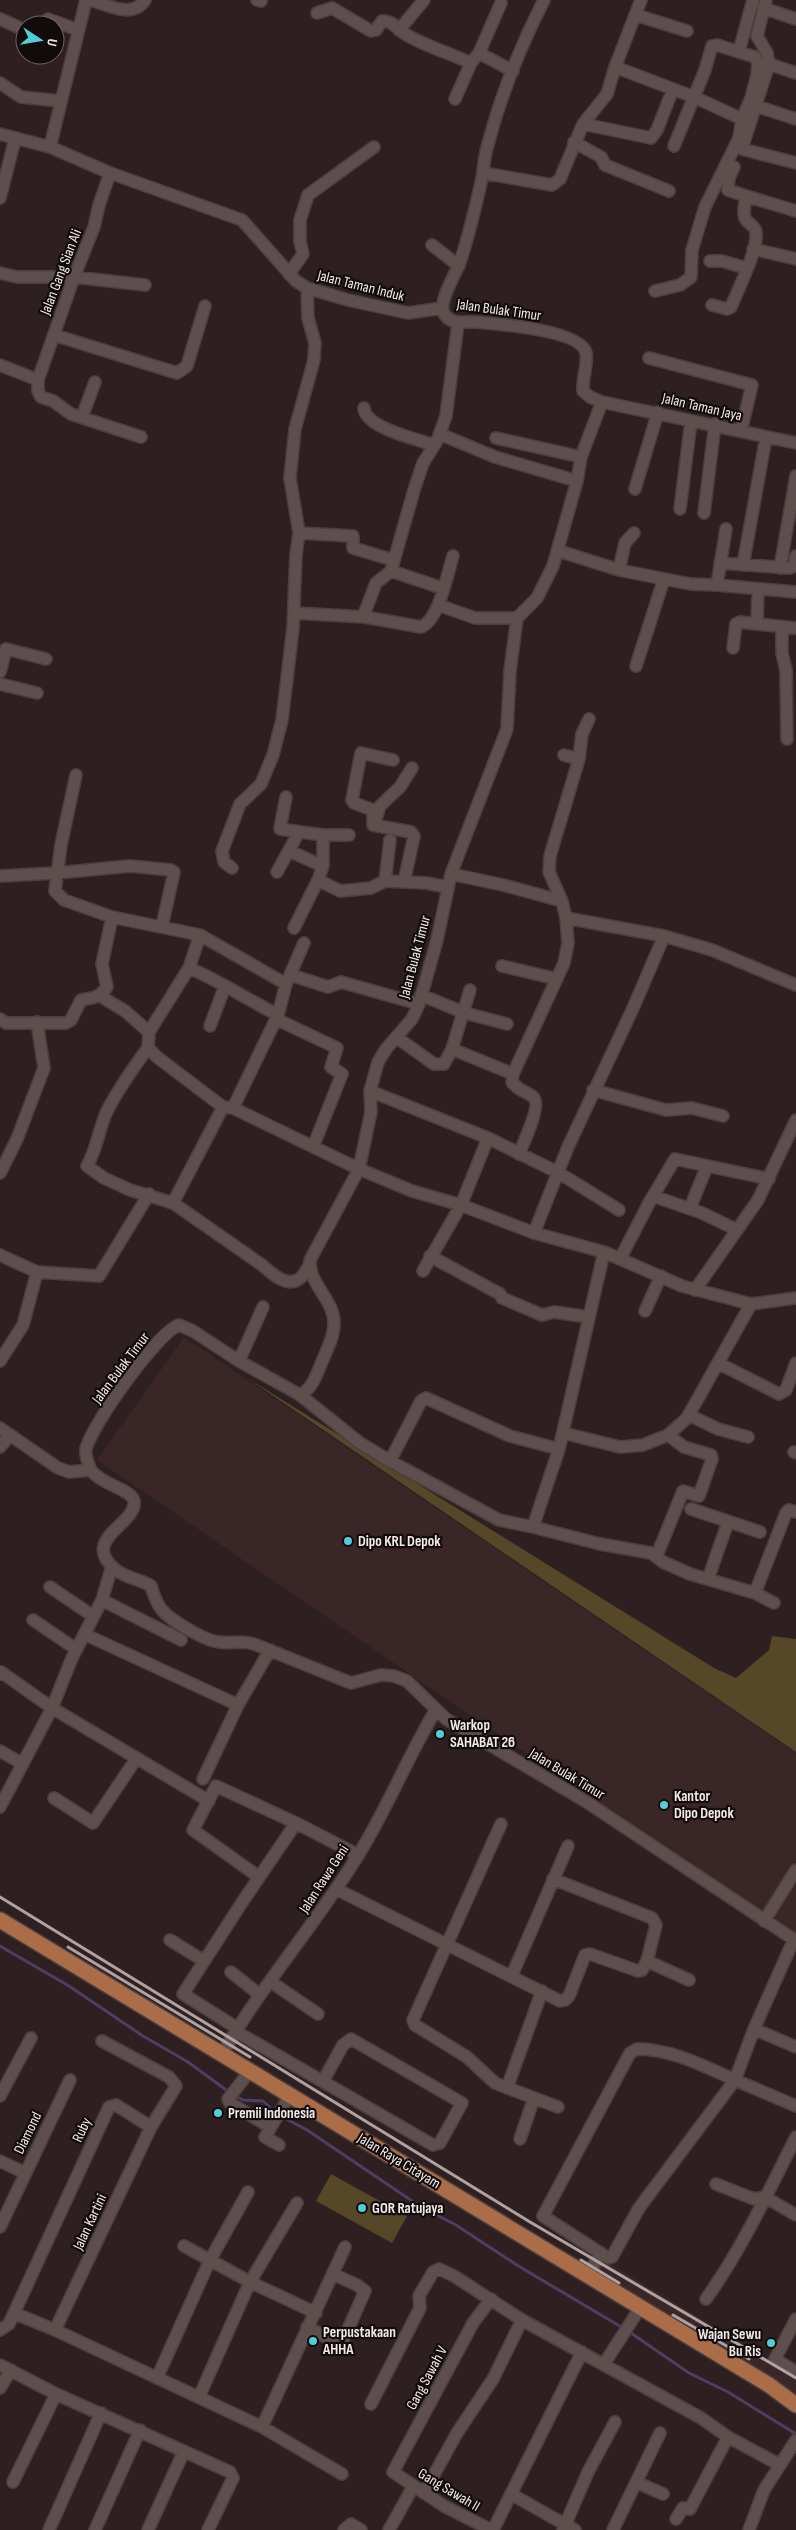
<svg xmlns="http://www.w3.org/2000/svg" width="796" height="2530" font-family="'Sofia Sans Condensed',sans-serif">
	<rect width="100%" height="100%" fill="#2e2020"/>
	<path fill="#3b2627" d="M 184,1337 L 796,1753 L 796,1938 L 97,1460 Z
		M 591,2252 L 796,2376 L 796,2394 L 587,2267 Z"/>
	<path fill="#554727" d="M 247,1378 L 714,1668 L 736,1678 L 769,1650 L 772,1636 L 796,1639 L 796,1752 Z
		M 331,2174 L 407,2216 L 392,2243 L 316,2201 Z"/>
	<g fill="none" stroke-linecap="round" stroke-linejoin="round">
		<path stroke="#503d63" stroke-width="3" d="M 0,1946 L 69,1986 L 143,2036 L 188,2062 L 229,2092
			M 234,2095 L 243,2100 L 263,2101 L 277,2114 L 307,2130 L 421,2207 L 456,2225 L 520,2267 L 623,2328
			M 628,2331 L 689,2373 L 728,2392 L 796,2434"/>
		<g stroke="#4b3f3f" stroke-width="14">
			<path id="street" d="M 91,0 C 107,5 133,19 145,0
				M 257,0 L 261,1
				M 544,0 C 520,47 500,97 487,148 C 484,158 484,168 482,178 C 476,205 470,232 461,259 C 457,273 436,303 445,315 C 453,326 465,321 476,322 C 497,324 581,330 586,353 C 588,365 582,378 583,391 L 590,397 L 602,402 L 796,443
				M 763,8 L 796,19
				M 317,13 L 332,8 L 371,31 L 376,30 L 382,21 C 392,20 397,29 405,34 C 425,46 449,53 471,63 L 479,53 L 513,71
				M 636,15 L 687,31
				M 0,19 L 18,27
				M 48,19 L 78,30
				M 399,30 L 424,0
				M 739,51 L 753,0
				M 479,53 L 501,3
				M 769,64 L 796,73
				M 615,67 L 694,97 L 742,119
				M 0,83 L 21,97 L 60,101
				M 455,99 L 471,63
				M 756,106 L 796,119
				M 583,124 L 651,138 L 657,130 L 673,89
				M 0,134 L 50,147 L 110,173 L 242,220 L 296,281 L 307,288 L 348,300 L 408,313 L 442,308
				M 574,142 L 601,157 L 605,165 L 669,191
				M 744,142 L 769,64 L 767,53 L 757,36 L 766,0
				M 50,147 L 86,0
				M 742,149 L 796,163
				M 110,173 L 99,205 L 94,227 L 74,277 L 38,380 L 38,391 L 41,397 L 53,401 L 71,414 L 141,437
				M 483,173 L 552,185 L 560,179 L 583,124 L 607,94 L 615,67 L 641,0
				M 746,196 L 796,211
				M 0,198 L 15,139
				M 432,245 L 459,266
				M 753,249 L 796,259
				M 710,261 L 722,261 L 746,268
				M 0,273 L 17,277 L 74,277 L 145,285
				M 289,274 L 303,254 L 300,241 L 300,220 L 308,195 L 374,147
				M 655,291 L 680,285 L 691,277 L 692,250 L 705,207 L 739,138 L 742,119 L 751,98 L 757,75 L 758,63 L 755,57 L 717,45 L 712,46 L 705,70 L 674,146
				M 712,305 L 727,309 L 731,307 C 738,289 758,251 756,232 C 755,226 749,224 746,220 C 742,214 745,203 746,196 L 728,190 L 729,178 L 734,167
				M 54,335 L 177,373 L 187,366 L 205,306
				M 649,358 L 752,385 L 741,431
				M 0,365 L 38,380
				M 602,402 L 581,457 L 577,481 L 553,566 L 537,598 L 517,618 L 510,671 L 507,729 L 451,874 L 437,940 L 419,1004 L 412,1019 L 386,1049 L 378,1062 L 370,1091 L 371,1112 L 359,1169 L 310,1260 C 308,1284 335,1300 334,1324 C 334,1338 326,1351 321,1364 C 316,1376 312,1389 300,1395 L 239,1361 L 193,1331 L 179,1325 C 157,1333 91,1426 86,1449 C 85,1454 88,1463 90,1468 C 96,1483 132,1489 134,1501 C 138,1524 78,1539 116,1570 C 126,1578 140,1579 151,1586 C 154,1595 156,1603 162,1610 C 171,1621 206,1641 219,1642 C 231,1644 242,1640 254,1644 L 351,1683 L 381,1675 L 394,1676 L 407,1681 L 446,1719 L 585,1801 L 796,1941
				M 364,408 C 365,428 417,439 434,445
				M 82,417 L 95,382
				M 440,434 L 495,457 L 577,481
				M 496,438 L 581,457
				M 635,489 L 658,412
				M 680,509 L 691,421
				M 704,513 L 715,424
				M 299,533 L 353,536 L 353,548 L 393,560
				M 634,533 L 625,543 L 619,570 L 690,584 L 717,585 L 726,529
				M 559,551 L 619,570
				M 720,563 L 790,568 L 794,566 L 796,556
				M 743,565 L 766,437
				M 780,568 L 796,476
				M 717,585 L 796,592
				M 442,588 L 391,571 L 414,490 L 423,463 L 437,441 L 446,416 L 458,323
				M 758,589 L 757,624 L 796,628
				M 438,605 L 475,618 L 517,618
				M 294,613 L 365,617 L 421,627 C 439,620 447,575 453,556
				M 363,617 L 376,583 L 391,571
				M 782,627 L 782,653 L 786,670 L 787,739
				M 733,648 L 736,624 L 740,622 L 757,624
				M 636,666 L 664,579
				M 0,672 L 6,649 L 46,659
				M 0,684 L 37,693
				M 564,755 L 579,759
				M 76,775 L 61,845 L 55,891 L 64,900 L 112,917
				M 286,797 L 280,829 L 323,835
				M 376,819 L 380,806 L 400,787 L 412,768
				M 373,825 L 373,810 L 354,803 L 352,800 L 361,753 L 393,760
				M 373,825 L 411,832 L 414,836 L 404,882
				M 349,835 L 323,835 L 323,866 L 318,880 L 340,891 L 371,888 L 385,881 L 426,883 L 447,887
				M 289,851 L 323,866
				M 232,868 L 224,862 L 222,851 L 240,804 L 261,784 L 273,755 L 282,720 L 293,628 L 296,554 L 299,533 L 290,478 L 295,429 L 314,360 L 315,343 L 308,318 L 307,288
				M 277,872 L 299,832
				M 451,874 L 503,885 L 562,901 L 566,918 L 664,936 L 712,950 L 796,985
				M 0,876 L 56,873 L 130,866 L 171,870 L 174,872 L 162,926
				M 385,881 L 390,840
				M 562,901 L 549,872 L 550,856 L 579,759 L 582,734 L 589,719
				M 294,928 L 318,880
				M 502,966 L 557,979
				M 189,968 C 220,981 248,1000 278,1015
				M 291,975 L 328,987 L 341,982 L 419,1004
				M 286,984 L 200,935 L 189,968 L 149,1032 L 148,1048 L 157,1057 L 223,1107 L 233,1108 L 359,1169 L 412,1191 L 461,1205 L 534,1233 L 604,1252 L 682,1286 L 751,1304 L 796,1298
				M 421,995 L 465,1013 L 507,1024
				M 100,996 L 125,1011 L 149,1032
				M 0,1019 L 6,1023 L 66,1023 L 71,1020 L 81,1000 C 94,997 98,999 107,987 L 102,964 L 112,917 L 200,935
				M 276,1019 L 337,1048 L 331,1067 L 342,1074 L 313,1147
				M 210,1026 L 225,986
				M 396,1037 L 434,1064 L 444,1064 L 452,1049 L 470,990
				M 148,1048 C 133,1068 119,1088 107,1111 C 99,1128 97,1149 87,1166 L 104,1178 L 130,1190 L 173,1203 L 262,1265 C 270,1272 286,1288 299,1279 C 303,1277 306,1270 309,1266
				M 452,1049 L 513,1074
				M 593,1090 L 666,1110 L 692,1108 L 723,1116
				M 370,1091 L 488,1138 L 559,1173 L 619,1210
				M 233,1108 L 278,1015 L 286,984 L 304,943
				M 519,1154 C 523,1144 541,1106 534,1098 C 527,1091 518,1091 512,1082 L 513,1074 L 564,963 L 568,943 L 566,918
				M 0,1173 L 17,1139 L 44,1068 L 37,1022
				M 653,1196 L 702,1213 L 737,1230
				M 173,1203 L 223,1107
				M 690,1208 L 707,1166
				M 534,1233 L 568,1147 L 634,1006 L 664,936
				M 0,1255 L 37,1272 L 99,1276 L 149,1194
				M 430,1256 L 500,1294 L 502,1298 L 542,1315 L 554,1312 L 588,1317
				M 620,1259 L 650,1201 L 675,1159 L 769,1179
				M 423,1271 L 461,1205 L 488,1138
				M 695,1290 L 758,1200 L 796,1120
				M 645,1311 L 661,1276
				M 0,1361 L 23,1325 L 37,1272
				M 239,1361 L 263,1307
				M 718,1363 L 779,1394 L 786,1390 L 796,1363
				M 300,1395 L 360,1443 L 390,1461 L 499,1520 L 533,1527 L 559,1449 L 604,1252
				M 689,1415 L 718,1429 L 748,1437
				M 0,1428 L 58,1468 L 69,1472 L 90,1470
				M 563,1433 L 620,1447 L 643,1445 L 668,1435 L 687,1418 L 751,1304
				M 0,1447 L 10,1435
				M 794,1452 L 796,1453
				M 390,1461 L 421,1401 L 426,1398 L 510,1436 L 559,1449
				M 691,1509 L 760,1532
				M 533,1527 L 600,1544 L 651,1553 L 663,1562 L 690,1574 L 755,1593 L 774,1603
				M 657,1555 L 683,1491 L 699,1496 L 712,1459 L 711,1455 L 684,1447 L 668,1435
				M 708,1579 L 728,1522
				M 50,1587 L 93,1616
				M 755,1593 L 786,1513 L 789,1510 L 796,1512
				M 102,1600 L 181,1640
				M 33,1620 L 76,1649
				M 84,1634 L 238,1705
				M 0,1674 L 1,1672 L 52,1708 L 209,1801
				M 0,1751 L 23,1764
				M 203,1779 L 238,1705 L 270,1650
				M 54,1798 L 93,1823 L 136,1759
				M 0,1807 L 52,1708 L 72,1658 L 102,1600 L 112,1566
				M 501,1824 L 413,2020 L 415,2025 L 467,2057 L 495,2083 L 534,2098 L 520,2139
				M 259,1877 L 193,1830 L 216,1786 L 296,1823 L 358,1855
				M 553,1879 L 652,1918 L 656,1925 L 647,1961 L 689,1980
				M 336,1889 L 560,2001 L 565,2000 L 569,1996 L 585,1955 L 590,1954 L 638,1971 L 642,1970 L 647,1961
				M 764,1921 L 796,1870
				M 794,1939 L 754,2029 L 735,2080 L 796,2106
				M 170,1940 L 204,1961
				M 231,1972 L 260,1995
				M 512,1975 L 568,1846
				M 271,1982 L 318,2014
				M 237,2028 L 183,1994 L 241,1904 L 296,1823
				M 754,2029 L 796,2047
				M 235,2031 L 433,2145 L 440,2143 L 462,2103 L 351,2039 L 343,2045 L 323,2081
				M 637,2049 C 671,2049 704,2066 735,2080 L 639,2208 L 612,2257 L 608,2258 L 543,2216 L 630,2053 Z
				M 222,2054 C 262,1985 315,1925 357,1857 C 387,1810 407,1757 436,1710
				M 250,2071 L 228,2099 L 230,2103 L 270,2127
				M 507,2088 L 542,1991
				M 0,2096 L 31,2038
				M 534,2098 L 558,2107
				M 279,2145 L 265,2137 L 290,2095
				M 0,2161 L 25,2173
				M 716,2184 L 754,2199 L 765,2197 L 796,2215
				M 0,2227 L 70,2080
				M 184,2246 L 250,2282 L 297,2203
				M 587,2276 L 601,2253
				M 706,2299 C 742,2249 768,2192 796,2137
				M 14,2313 L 55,2330 L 151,2127
				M 796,2319 L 775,2359 L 796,2372
				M 307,2327 L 341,2345 L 365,2291 L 357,2285 L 333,2274
				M 0,2330 L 9,2324 L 109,2107 L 116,2105 L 151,2127 L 176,2086 L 169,2077 L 102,2041
				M 55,2330 L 262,2427 L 342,2474
				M 604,2364 L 640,2308
				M 0,2365 L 56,2394 L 230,2472 L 233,2478 L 208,2530
				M 157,2378 L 210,2260 L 248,2192
				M 0,2388 L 11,2370
				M 199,2397 L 250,2282 L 316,2313
				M 371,2404 L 420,2308 L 419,2296 L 433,2272 L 439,2269 L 454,2276 L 522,2320 L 701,2418 L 728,2437 L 780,2465
				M 262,2427 L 345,2247
				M 13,2482 L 56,2394
				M 636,2482 L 663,2494
				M 424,2493 L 457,2433 L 493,2379 L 522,2320
				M 511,2494 L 575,2530
				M 676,2519 L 683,2508 L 690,2509 L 728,2437
				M 49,2530 L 101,2413
				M 95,2530 L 140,2430
				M 148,2530 L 184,2451
				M 344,2530 L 351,2524 L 361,2530
				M 389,2530 L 413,2487
				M 491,2530 L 444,2506 L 393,2472 L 473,2323 L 491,2299
				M 493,2530 L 582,2352
				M 563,2530 L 588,2472 L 615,2422
				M 613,2530 L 660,2433
				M 749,2530 L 764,2490 L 796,2440"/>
		</g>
		<g stroke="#4b3f3f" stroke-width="18">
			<path id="primary" d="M 0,1920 L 769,2385 L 796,2405"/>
		</g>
		<use href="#street" stroke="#5e4e4e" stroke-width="11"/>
		<use href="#primary" stroke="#ab6c48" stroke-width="15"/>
		<path stroke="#aea2a2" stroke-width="3" d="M 0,1897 L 530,2222 L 796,2378
			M 68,1947 L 250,2057
			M 581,2260 L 619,2283
			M 673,2315 L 749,2359"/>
	</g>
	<g fill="#52ccd5" stroke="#120b0b" stroke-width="2">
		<circle cx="348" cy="1541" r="5"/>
		<circle cx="440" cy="1734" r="5"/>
		<circle cx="664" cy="1805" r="5"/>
		<circle cx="218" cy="2113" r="5"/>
		<circle cx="362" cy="2208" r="5"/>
		<circle cx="313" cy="2341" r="5"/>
		<circle cx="771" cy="2343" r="5"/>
	</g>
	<g text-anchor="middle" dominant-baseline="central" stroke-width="4.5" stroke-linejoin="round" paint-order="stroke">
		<g font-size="15" fill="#f2e8e8" stroke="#120b0b">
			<text transform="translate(61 272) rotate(-69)">Jalan Gang Sian Ali</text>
			<text transform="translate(361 286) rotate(14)">Jalan Taman Induk</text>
			<text transform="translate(499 310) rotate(8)">Jalan Bulak Timur</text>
			<text transform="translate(702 407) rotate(13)">Jalan Taman Jaya</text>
			<text transform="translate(415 957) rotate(-75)">Jalan Bulak Timur</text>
			<text transform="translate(121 1368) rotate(-53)">Jalan Bulak Timur</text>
			<text transform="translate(567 1774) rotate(31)">Jalan Bulak Timur</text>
			<text transform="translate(324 1879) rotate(-57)">Jalan Rawa Geni</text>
			<text transform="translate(82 2130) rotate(-65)">Ruby</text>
			<text transform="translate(28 2133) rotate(-64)">Diamond</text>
			<text transform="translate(399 2161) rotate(31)">Jalan Raya Citayam</text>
			<text transform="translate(90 2222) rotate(-65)">Jalan Kartini</text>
			<text transform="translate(427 2378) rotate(-62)">Gang Sawah V</text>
			<text transform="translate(449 2490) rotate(31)">Gang Sawah II</text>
		</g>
		<g font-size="15" font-weight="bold" fill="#f2e8e8" stroke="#120b0b" text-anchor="start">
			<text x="358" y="1541">Dipo KRL Depok</text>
			<text x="450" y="1725">Warkop<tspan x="450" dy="17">SAHABAT 26</tspan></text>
			<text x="674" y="1796">Kantor<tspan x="674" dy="17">Dipo Depok</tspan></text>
			<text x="228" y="2113">Premii Indonesia</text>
			<text x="372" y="2208">GOR Ratujaya</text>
			<text x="323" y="2332">Perpustakaan<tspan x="323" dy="17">AHHA</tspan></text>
			<text x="761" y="2334" text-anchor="end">Wajan Sewu<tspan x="761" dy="17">Bu Ris</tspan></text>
		</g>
	</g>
	<g transform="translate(40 40) rotate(102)"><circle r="24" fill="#120b0b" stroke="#6c6363"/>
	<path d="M0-4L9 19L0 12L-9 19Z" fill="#52ccd5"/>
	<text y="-8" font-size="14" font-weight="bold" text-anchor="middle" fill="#f2e8e8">U</text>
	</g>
</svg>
